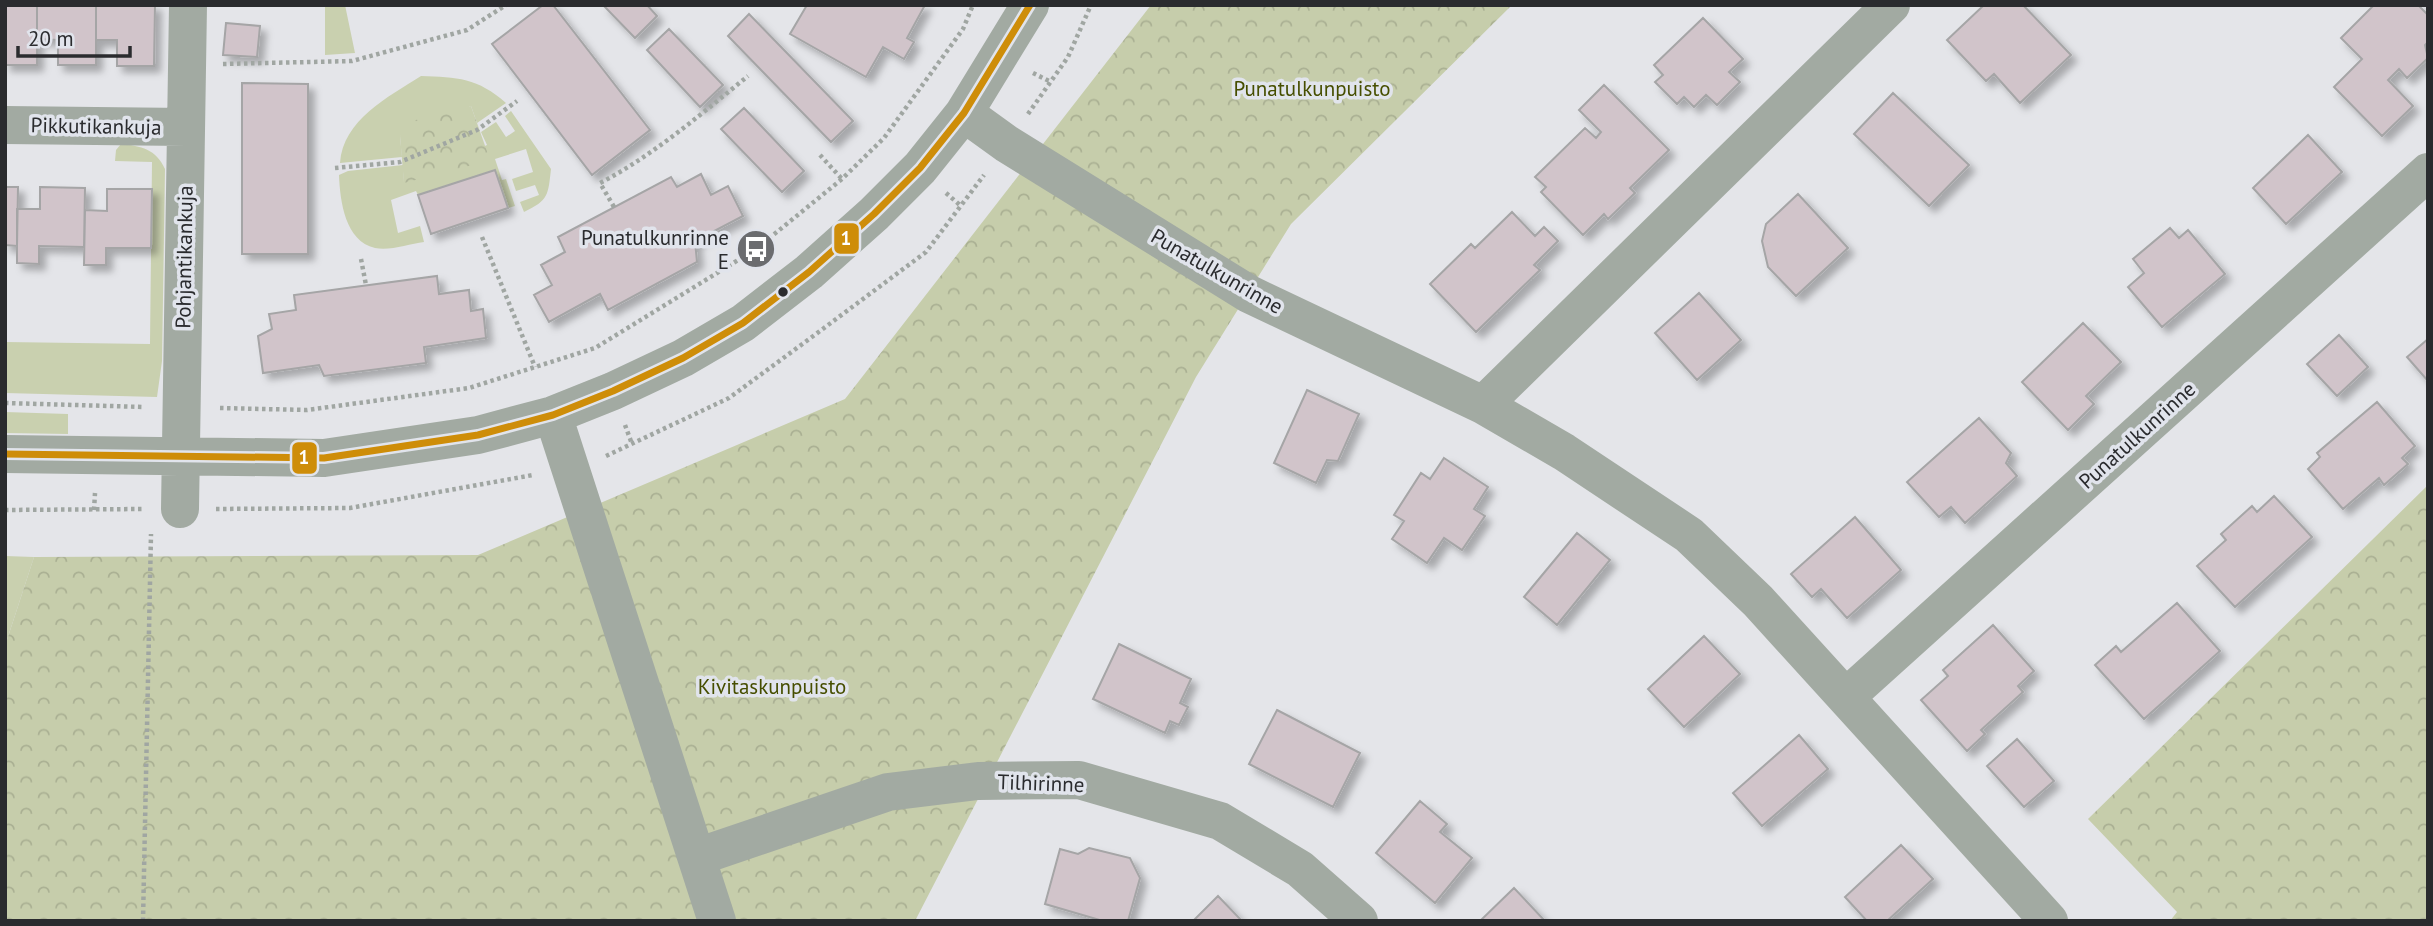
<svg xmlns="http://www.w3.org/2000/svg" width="2433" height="926" font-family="'PT Sans',sans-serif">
	<defs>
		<pattern id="forest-crowns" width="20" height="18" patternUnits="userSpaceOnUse" patternTransform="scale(1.75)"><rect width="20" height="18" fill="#c6cdab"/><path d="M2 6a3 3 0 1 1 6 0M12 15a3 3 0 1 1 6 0" fill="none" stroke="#aab093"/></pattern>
		<pattern id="park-crowns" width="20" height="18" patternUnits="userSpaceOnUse" patternTransform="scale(1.75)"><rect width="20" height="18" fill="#c9d0af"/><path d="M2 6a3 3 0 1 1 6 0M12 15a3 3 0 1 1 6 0" fill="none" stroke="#adb397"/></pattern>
		<filter id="shadow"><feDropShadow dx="6" dy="6" stdDeviation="3.5" flood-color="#0004"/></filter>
	</defs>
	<rect width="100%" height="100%" fill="#e4e5e9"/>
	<path fill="#c9d0af" d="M 325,5 L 345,5 L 355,53 L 325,55 Z
		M 421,76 C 457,77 478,78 506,103 L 477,123 L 471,106 L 400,136 L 402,157 L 340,163 C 343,120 388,97 421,76 Z
		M 511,111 L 551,169 C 548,195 549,200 524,212 L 520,202 L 539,195 L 535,185 L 516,191 L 512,179 L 533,172 L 526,149 L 495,159 L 502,180 L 506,179 L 515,206 L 508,208 L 495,170 L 418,195 L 416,191 L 391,200 L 398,233 L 420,226 L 424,242 C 409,244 390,251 375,248 C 345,241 340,201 339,175 L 348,171 L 403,165 L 404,182 L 487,145 L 481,132 L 496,122 L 506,137 L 515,131 L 505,116 Z
		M 121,144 C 141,146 156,149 165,169 L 162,361 L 157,397 L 5,393 L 5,342 L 150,344 L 152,162 L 115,161 L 116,150 Z
		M 5,412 L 68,414 L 68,434 L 5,433 Z
		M 5,556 L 34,557 L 5,646 Z"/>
	<path fill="url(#forest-crowns)" d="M 1151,5 L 1512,5 L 1291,224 L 1196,377 L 915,921 L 5,921 L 5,646 L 34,557 L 478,555 L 845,399 Z
		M 2428,485 L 2428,921 L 2170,921 L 2177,912 L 2088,819 Z"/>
	<path fill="url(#park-crowns)" d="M 471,106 L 489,157 L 480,163 L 404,183 L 400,136 L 404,123 Z"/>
	<path fill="#d1c4ca" stroke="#a5a5a6" stroke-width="2" filter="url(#shadow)" d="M 5,5 L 37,5 L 37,65 L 5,65 Z
		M 37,5 L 96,5 L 96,65 L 58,65 L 58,40 L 37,39 Z
		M 96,5 L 155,5 L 154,66 L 117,66 L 117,40 L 96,40 Z
		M 543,5 L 553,5 L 650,130 L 592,175 L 492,44 Z
		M 603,5 L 647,5 L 657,16 L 635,38 Z
		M 807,5 L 925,5 L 907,38 L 914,42 L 904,59 L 883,47 L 866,77 L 790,34 Z
		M 1984,5 L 2023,5 L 2071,55 L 2020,103 L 1994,74 L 1986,81 L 1947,40 Z
		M 2374,5 L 2418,5 L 2428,15 L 2428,42 L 2425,45 L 2428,58 L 2407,78 L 2399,69 L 2388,80 L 2413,106 L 2382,136 L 2334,87 L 2362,59 L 2341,38 Z
		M 749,14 L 853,121 L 831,142 L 728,36 Z
		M 1703,18 L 1743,59 L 1729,72 L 1740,82 L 1717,105 L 1706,95 L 1694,107 L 1684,97 L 1677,104 L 1655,82 L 1663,75 L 1654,65 Z
		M 226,23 L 260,26 L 257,57 L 223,55 Z
		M 669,29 L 723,85 L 700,107 L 647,50 Z
		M 242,83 L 308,84 L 308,254 L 242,254 Z
		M 1604,85 L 1669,150 L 1630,188 L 1635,193 L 1608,219 L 1604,214 L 1583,235 L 1541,192 L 1546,187 L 1535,177 L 1585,128 L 1596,138 L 1601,132 L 1579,110 Z
		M 1893,93 L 1969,165 L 1929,206 L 1854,134 Z
		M 744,108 L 804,171 L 782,192 L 721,129 Z
		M 2308,135 L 2342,172 L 2286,224 L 2253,188 Z
		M 495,170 L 508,208 L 431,234 L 418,195 Z
		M 701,174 L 711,195 L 728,186 L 743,216 L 695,241 L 697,262 L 608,310 L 600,294 L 549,322 L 534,295 L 552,285 L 541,265 L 565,252 L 558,237 L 671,177 L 677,187 Z
		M 5,187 L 18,187 L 17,246 L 5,245 Z
		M 40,187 L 85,188 L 84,247 L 39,246 L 39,264 L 17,263 L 17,209 L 40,209 Z
		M 107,189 L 152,189 L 151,248 L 106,248 L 106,265 L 84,265 L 85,210 L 107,211 Z
		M 1798,194 L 1848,248 L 1796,296 L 1768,267 L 1762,241 L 1766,224 Z
		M 1512,212 L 1535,236 L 1544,227 L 1558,241 L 1534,265 L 1540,270 L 1476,332 L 1430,284 L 1471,244 L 1475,248 Z
		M 2170,228 L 2179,238 L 2188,230 L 2225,274 L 2162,327 L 2128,287 L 2144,273 L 2133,259 Z
		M 437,276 L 439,294 L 469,290 L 471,311 L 483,309 L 486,338 L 424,347 L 426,363 L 324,376 L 319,365 L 263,373 L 258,336 L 272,329 L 269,314 L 296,310 L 294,295 Z
		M 1699,293 L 1741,340 L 1697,380 L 1655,333 Z
		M 2083,323 L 2121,362 L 2086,396 L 2094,404 L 2068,430 L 2022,382 Z
		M 2339,335 L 2368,367 L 2337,396 L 2307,364 Z
		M 2428,339 L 2428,381 L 2407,357 Z
		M 1307,390 L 1359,414 L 1338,461 L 1327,460 L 1316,483 L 1274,463 Z
		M 2377,402 L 2415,446 L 2402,458 L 2408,464 L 2384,485 L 2379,478 L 2343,509 L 2308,469 L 2320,457 L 2317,453 Z
		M 1979,418 L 2011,453 L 2006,463 L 2017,476 L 1965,523 L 1951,507 L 1939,517 L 1907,482 Z
		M 1444,458 L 1488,487 L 1474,509 L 1485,516 L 1462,550 L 1444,538 L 1427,563 L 1392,539 L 1404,521 L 1394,515 L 1421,473 L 1430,479 Z
		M 2274,496 L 2312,537 L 2235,607 L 2197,566 L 2226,540 L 2221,534 L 2252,506 L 2257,512 Z
		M 1855,517 L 1901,570 L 1847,618 L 1821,589 L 1812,597 L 1791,574 Z
		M 1577,533 L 1610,560 L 1557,625 L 1524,597 Z
		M 2177,603 L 2220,651 L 2144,719 L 2095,665 L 2116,646 L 2121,652 Z
		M 1993,625 L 2034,671 L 2018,686 L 2023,692 L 1981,730 L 1985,734 L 1967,751 L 1921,700 L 1948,676 L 1943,670 Z
		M 1704,636 L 1740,674 L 1684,727 L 1648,689 Z
		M 1119,644 L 1191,679 L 1180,703 L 1188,707 L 1179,725 L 1170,721 L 1165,733 L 1093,699 Z
		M 1277,710 L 1360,753 L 1333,807 L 1249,764 Z
		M 1799,735 L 1828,769 L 1762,826 L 1733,793 Z
		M 2017,739 L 2054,781 L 2024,807 L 1987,766 Z
		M 1420,801 L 1447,824 L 1440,832 L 1472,858 L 1435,903 L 1376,853 Z
		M 1901,845 L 1933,879 L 1887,921 L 1867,921 L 1845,897 Z
		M 1089,848 L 1130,858 L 1140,878 L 1128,921 L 1103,921 L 1045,904 L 1060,849 L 1078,854 Z
		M 1514,888 L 1545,921 L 1480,921 Z
		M 1218,896 L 1242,921 L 1193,921 Z"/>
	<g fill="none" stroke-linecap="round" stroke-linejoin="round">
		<path stroke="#a0a6a2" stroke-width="4.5" stroke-dasharray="3.5 3.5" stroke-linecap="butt" d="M 223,64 L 352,61 L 467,30 L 506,5
			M 1033,73 L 1051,82
			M 1028,114 L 1068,57 L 1091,5
			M 820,155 L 842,179
			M 335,168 L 400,162 L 477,130 L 517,101
			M 946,193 L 961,206
			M 614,207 L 600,183 C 654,155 701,114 748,76
			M 482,237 L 535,367
			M 361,259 L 366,285
			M 5,403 L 144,407
			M 220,408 L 307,410 L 469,388 L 595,348 L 756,249 L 842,179 L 884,138 L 963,29 L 973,5
			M 625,425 L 632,444
			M 606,456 L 729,398 L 816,334 L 926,252 L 984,175
			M 216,509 L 350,508 L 533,475
			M 5,510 L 144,509
			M 94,510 L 95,493
			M 143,921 L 151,534"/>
		<path stroke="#a2aaa2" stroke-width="38" d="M 964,113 L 1007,144 L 1249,294 L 1483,405 L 1564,452 L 1689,535 L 1758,601 L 2049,921
			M 5,125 L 186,127
			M 1483,405 L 1891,5
			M 553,415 L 717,921
			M 5,454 L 324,458 L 478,435 L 553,415 L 613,391 L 683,358 L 743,323 L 809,272 L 874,214 L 920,168 L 964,113 L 1030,5
			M 180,509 L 188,5
			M 1846,697 L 2428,172
			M 697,857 L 888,792 L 978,781 L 1079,780 L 1220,821 L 1300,869 L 1359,921"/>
		<g stroke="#e1e4ec" stroke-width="12">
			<path id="bus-1" d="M 5,454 L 324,458 L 478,435 L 553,415 L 613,391 L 683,358 L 743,323 L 809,272 L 874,214 L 920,168 L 964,113 L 1030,5"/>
		</g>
		<use href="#bus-1" stroke="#ce8d09" stroke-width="7"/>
	</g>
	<defs>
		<g id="bus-disc" transform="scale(2.0125)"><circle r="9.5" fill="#6b6c6f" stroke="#e1e4ec"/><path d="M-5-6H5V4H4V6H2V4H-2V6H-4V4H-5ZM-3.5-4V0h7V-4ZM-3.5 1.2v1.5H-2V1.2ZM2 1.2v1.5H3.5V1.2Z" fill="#fff"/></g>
	</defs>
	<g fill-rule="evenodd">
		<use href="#bus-disc" x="756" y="249"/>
	</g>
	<circle fill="#2a2b2e" stroke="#e1e4ec" stroke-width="2.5" cx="783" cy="292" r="6"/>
	<g text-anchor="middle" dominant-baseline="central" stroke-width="7" stroke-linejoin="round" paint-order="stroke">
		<g font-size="21" fill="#464e00" stroke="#e1e4ec">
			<text x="1312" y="88">Punatulkunpuisto</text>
			<text x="772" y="686">Kivitaskunpuisto</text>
		</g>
		<g font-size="21" fill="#2a2b2e" stroke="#e1e4ec">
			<text transform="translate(96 126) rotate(1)">Pikkutikankuja</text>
			<text transform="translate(184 257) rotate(-89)">Pohjantikankuja</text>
			<text transform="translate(1217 271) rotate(30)">Punatulkunrinne</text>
			<text transform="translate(2137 435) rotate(-42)">Punatulkunrinne</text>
			<text transform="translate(1041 783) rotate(2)">Tilhirinne</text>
		</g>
		<g font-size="21" fill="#2a2b2e" stroke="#e1e4ec" text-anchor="end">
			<text x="729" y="237">Punatulkunrinne<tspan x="729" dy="24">E</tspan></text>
		</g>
	</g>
	<g stroke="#e1e4ec" stroke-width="2.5">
		<rect x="833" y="222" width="27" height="33" rx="7" fill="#ce8d09"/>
		<rect x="291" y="441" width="27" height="34" rx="7" fill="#ce8d09"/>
	</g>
	<g font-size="19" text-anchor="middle" font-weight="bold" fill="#fff">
		<text x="846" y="245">1</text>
		<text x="304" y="464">1</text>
	</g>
	<rect width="2433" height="926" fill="none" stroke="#2a2b2e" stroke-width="14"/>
	<path d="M18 46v10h112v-10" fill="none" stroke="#2a2b2e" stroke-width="3.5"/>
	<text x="28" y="46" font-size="21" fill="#2a2b2e" stroke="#e1e4ec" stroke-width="5" paint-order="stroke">20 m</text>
</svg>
